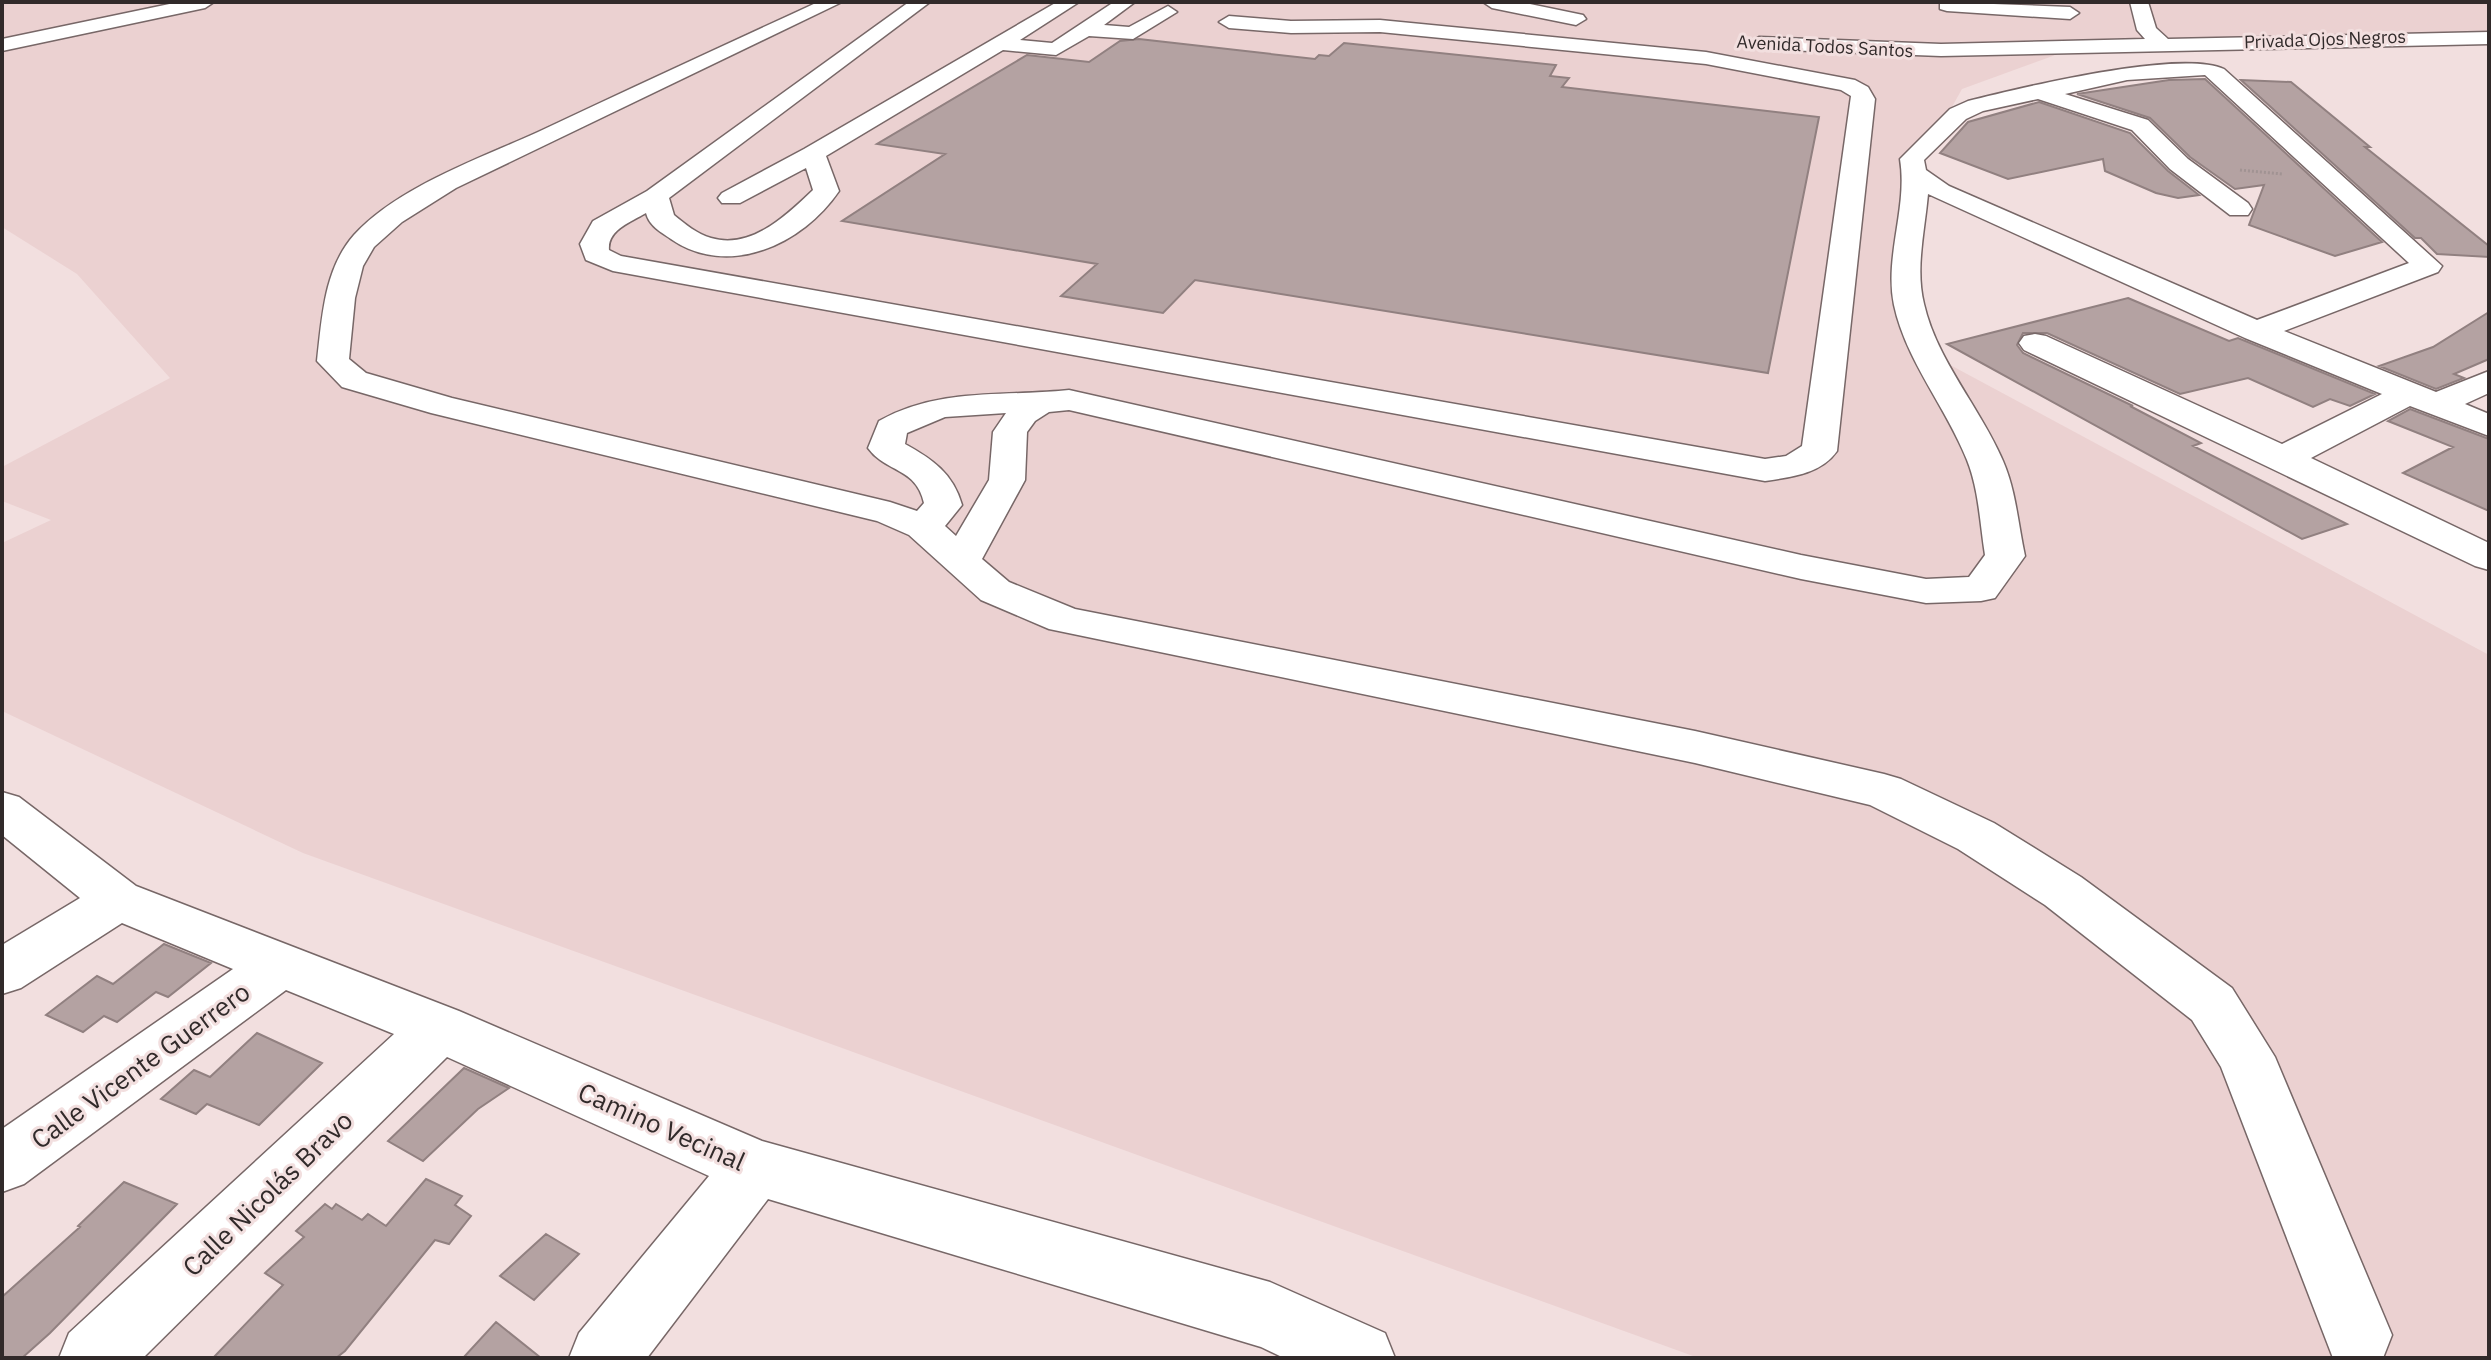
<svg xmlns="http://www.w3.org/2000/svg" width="2491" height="1360" font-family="'IBM Plex Sans',sans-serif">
	<rect width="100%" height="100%" fill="#f2dfdf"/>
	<path fill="#ebd1d1" d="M 2,2 L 2489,2 L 2489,37 L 2083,45 L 1962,89 L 1917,169 L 1913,345 L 2489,655 L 2489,1358 L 1693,1356 L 303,853 L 2,711 L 2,543 L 51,520 L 2,501 L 2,467 L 170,378 L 77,274 L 2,227 Z"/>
	<path fill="#b4a2a2" stroke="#918080" stroke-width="2" d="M 1139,39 L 1315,59 L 1319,55 L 1329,56 L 1344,43 L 1556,65 L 1550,76 L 1569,78 L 1562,87 L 1819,117 L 1768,373 L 1195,280 L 1163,313 L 1061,296 L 1097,264 L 842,221 L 945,154 L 877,144 L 1027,55 L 1089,62 L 1120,41 Z
		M 2205,79 L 2382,242 L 2335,256 L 2249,225 L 2264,185 L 2235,189 L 2190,157 L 2150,118 L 2077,94 L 2169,80 Z
		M 2241,80 L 2291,82 L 2370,147 L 2365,147 L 2489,246 L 2489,257 L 2437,254 L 2421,238 L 2415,238 Z
		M 2039,102 L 2130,133 L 2168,171 L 2199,195 L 2178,198 L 2156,193 L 2105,171 L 2103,159 L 2008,179 L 1940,153 L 1968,122 Z
		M 2128,298 L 2229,341 L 2238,338 L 2375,394 L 2350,406 L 2330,399 L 2313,407 L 2248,378 L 2180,394 L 2047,333 L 2023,333 L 2017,345 L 2023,353 L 2133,406 L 2130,406 L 2201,443 L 2193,446 L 2347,524 L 2302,539 L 1947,344 Z
		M 2489,312 L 2489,359 L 2454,374 L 2464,378 L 2436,389 L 2379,366 L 2433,347 Z
		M 2410,409 L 2489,439 L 2489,511 L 2403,473 L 2453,447 L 2388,421 Z
		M 164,944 L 211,963 L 168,997 L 156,992 L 117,1022 L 104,1016 L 83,1032 L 46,1015 L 97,976 L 113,984 Z
		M 257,1033 L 322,1063 L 259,1125 L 207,1104 L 196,1114 L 161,1099 L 194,1070 L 210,1077 Z
		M 464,1068 L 509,1088 L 478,1109 L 423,1161 L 388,1141 Z
		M 426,1179 L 462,1196 L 455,1205 L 471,1216 L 449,1244 L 435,1240 L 345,1351 L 336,1358 L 213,1358 L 283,1285 L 265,1273 L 304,1237 L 296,1231 L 325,1204 L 332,1209 L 336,1204 L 362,1220 L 368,1214 L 386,1226 Z
		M 124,1182 L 177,1204 L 50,1333 L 22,1358 L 2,1358 L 2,1297 L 80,1227 L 78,1226 Z
		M 546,1234 L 579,1254 L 534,1300 L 500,1276 Z
		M 496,1322 L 541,1358 L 463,1358 Z"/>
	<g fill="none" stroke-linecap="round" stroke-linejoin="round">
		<g stroke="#776767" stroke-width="3">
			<path id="minor" d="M 179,2 L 214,2 L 205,8 L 2,51 L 2,39 Z
				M 818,2 L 842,2 L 456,188 L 402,222 L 374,247 L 363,266 L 355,298 L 349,359 L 366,373 L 452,398 L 890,502 L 917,511 L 924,503 C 916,467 886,473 868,448 L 879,421 C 940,387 1003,397 1069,390 L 1801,555 L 1926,579 L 1969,577 L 1985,555 C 1980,524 1979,490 1967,460 C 1946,407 1906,361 1894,305 C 1884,256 1908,208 1900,159 L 1950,109 L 1968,101 C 2020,88 2180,49 2224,69 L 2442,266 L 2438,272 L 2284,331 L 2436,392 L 2489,371 L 2489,393 L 2465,404 L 2489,414 L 2489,436 L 2410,406 L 2311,458 L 2489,543 L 2489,570 L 2475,566 L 2024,350 L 2019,343 L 2024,336 L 2035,334 L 2046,336 L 2282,444 L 2382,394 L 2245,338 L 1928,194 C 1925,230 1915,268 1924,304 C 1937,361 1980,407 2003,461 C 2016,491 2018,524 2025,556 L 1995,598 L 1981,601 L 1926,603 L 1801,579 L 1069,410 L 1049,412 L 1035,421 L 1027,432 L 1025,480 L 982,559 L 1009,582 L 1075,609 L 1695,731 L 1884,774 L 1901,779 L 1994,823 L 2081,877 L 2232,988 L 2275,1057 L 2392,1335 L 2383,1358 L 2333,1358 L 2221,1067 L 2192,1020 L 2045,905 L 1958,849 L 1870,805 L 1695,763 L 1049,629 L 981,600 L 909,535 L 877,521 L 431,413 L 342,387 L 317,361 C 322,318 324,269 354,235 C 398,187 479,159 538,132 C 631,88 725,45 818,2 ZM 2205,75 L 2409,263 L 2257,320 L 1949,186 L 1926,170 L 1924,160 L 1966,119 L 1983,111 L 2038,99 L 2132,130 L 2170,169 L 2230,215 L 2248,215 L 2252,209 L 2248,203 L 2188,159 L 2148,120 L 2065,94 L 2127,80 ZM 1006,413 L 993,432 L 989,480 L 956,536 L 945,526 L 962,505 C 953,473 932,459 905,444 L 907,433 L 945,417 Z
				M 909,2 L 930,2 L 669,198 L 674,215 C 685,224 697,234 711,238 C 751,250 787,215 813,190 L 806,168 L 740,203 L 722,203 L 718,198 L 722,193 L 804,149 L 1057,2 L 1079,2 L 1020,40 L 1052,43 L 1114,2 L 1135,2 L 1104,25 L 1129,27 L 1168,6 L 1177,12 L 1133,39 L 1089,36 L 1056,55 L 1003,50 L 826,156 L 839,191 C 803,244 729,279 671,239 C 661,232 649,226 646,213 C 631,222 607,230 609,250 L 621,256 L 1765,459 L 1786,456 L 1802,446 L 1851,96 L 1841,90 L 1706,64 L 1380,32 L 1291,33 L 1229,28 L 1219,22 L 1229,16 L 1291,21 L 1380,20 L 1706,52 L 1855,80 L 1868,87 L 1875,99 L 1837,451 C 1821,474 1791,477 1765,481 L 613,271 L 586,260 L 580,244 L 593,221 L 647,191 Z
				M 1483,2 L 1520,2 L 1583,15 L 1586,19 L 1576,25 L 1492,8 Z
				M 1940,2 L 2070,7 L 2079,13 L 2070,19 L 1947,11 L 1940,9 Z
				M 2130,2 L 2148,2 L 2156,28 L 2168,39 L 2489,32 L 2489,44 L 1941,56 L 1759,49 L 1749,43 L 1759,37 L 1941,44 L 2145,39 L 2137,30 Z
				M 2,792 L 19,797 L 136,886 L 459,1011 L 762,1141 L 1270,1282 L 1385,1333 L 1395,1358 L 1284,1358 L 1261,1347 L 768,1199 L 647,1358 L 569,1358 L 579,1333 L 709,1176 L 447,1057 L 143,1358 L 59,1358 L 69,1333 L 394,1034 L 286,990 L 24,1184 L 2,1192 L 2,1129 L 233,969 L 122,923 L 21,988 L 2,994 L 2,945 L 80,898 L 2,835 Z"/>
		</g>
		<path stroke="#a19393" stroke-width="3" stroke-dasharray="2 2" stroke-linecap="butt" d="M 2240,170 L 2282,174"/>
		<use href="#minor" fill="#fff" fill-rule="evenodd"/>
	</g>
	<g text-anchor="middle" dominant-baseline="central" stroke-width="6" stroke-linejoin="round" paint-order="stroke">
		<g font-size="18" fill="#312a2a" stroke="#f2dfdf">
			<text transform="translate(2325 39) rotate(-2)">Privada Ojos Negros</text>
			<text transform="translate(1825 46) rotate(3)">Avenida Todos Santos</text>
		</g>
		<g font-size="26" fill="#312a2a" stroke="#f2dfdf">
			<text transform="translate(140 1065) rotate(-36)">Calle Vicente Guerrero</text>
			<text transform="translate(662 1126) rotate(24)">Camino Vecinal</text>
			<text transform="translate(267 1193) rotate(-44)">Calle Nicolás Bravo</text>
		</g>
	</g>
	<rect width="2491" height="1360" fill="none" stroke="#312a2a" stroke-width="8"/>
</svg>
